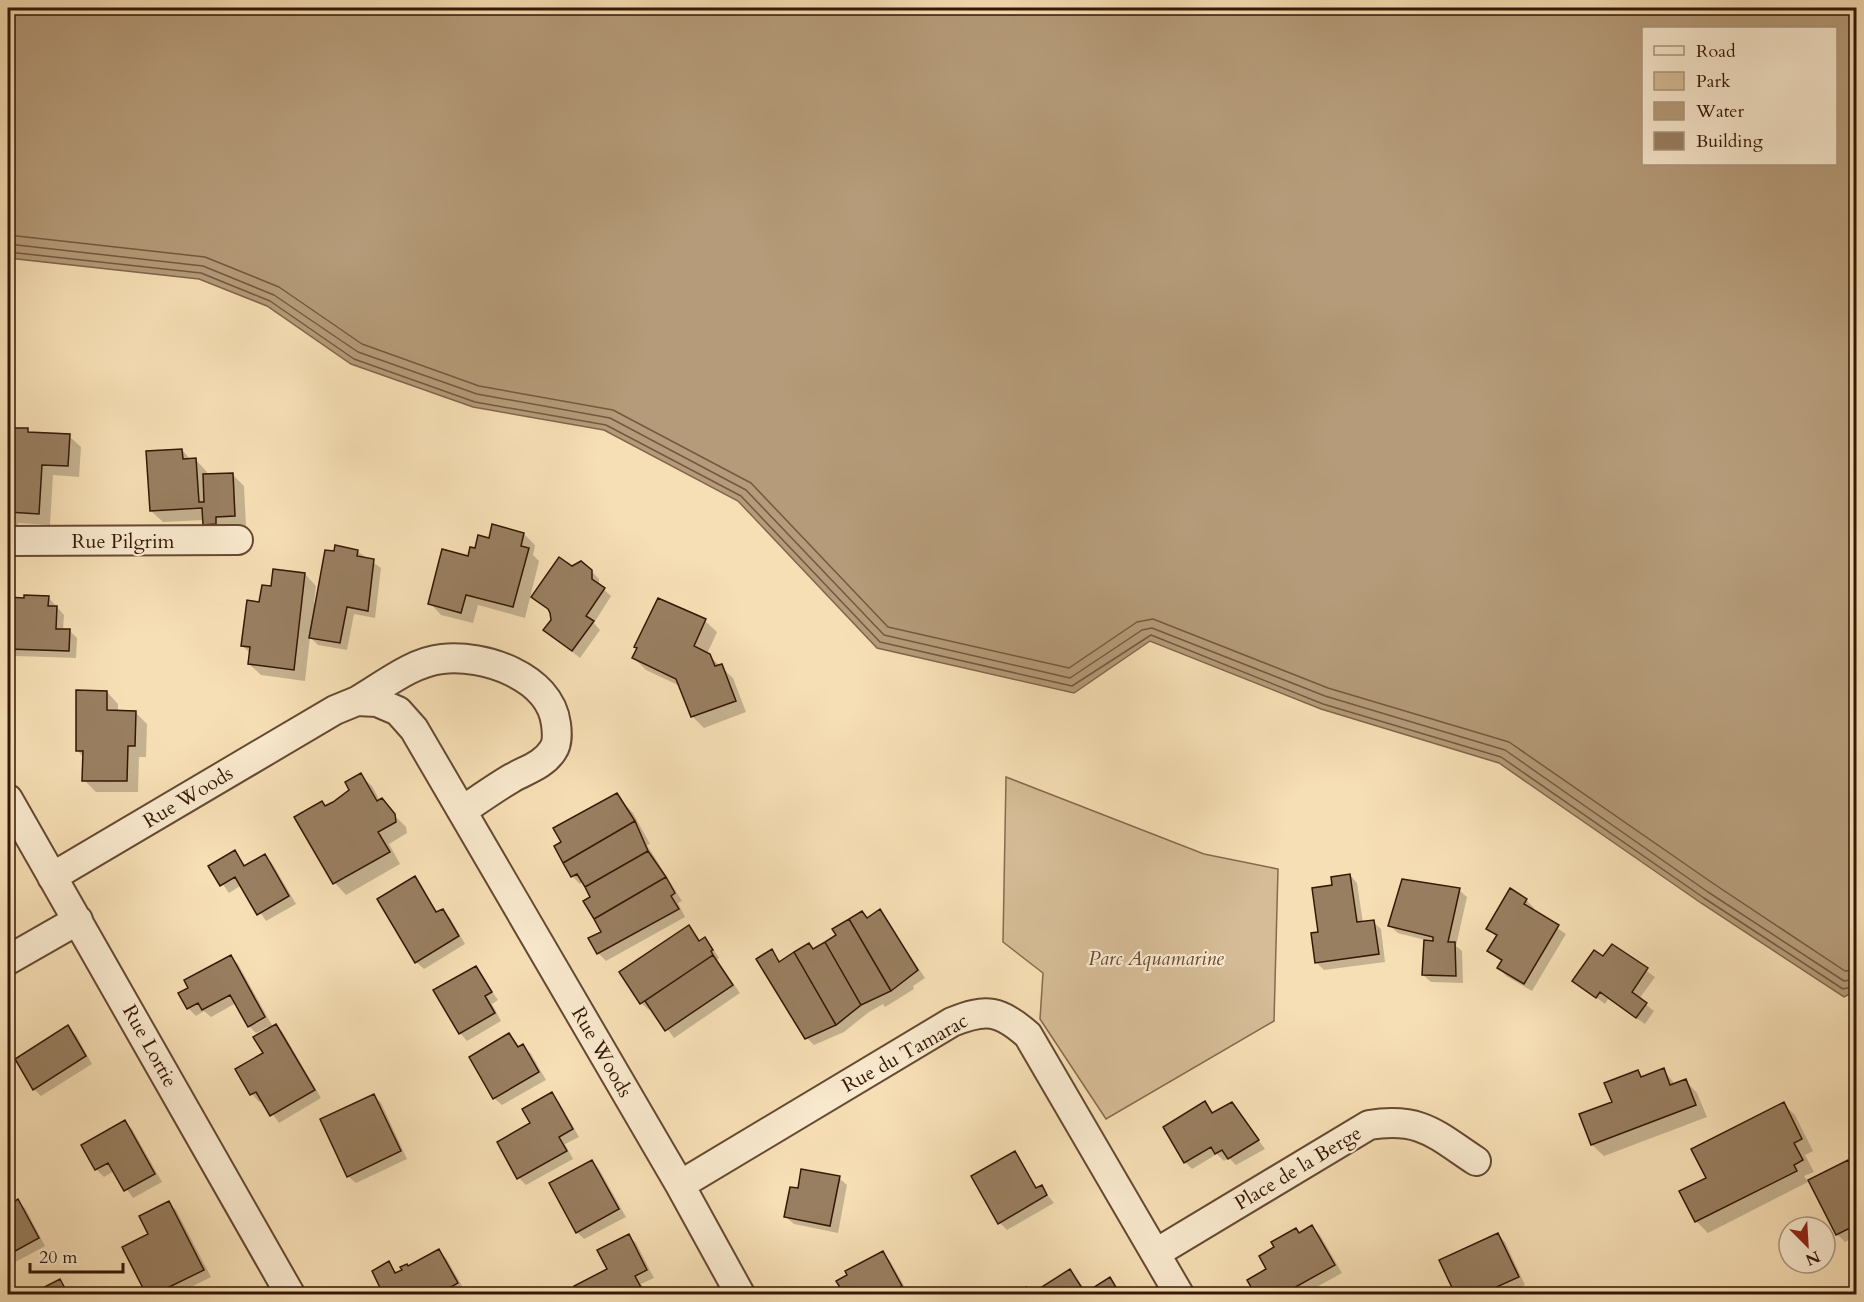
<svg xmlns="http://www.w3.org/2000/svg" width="1864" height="1302" font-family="Cardo,serif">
	<rect width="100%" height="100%" fill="#f7dfb5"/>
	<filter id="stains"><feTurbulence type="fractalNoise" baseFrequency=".00333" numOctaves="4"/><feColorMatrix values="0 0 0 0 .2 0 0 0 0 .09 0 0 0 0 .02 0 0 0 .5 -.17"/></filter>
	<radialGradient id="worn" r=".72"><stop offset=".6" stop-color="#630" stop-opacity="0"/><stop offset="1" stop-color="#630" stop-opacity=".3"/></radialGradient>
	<path fill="#d6bd97" stroke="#856a4e" stroke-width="1.5" d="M 1006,777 L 1204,854 L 1278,869 L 1274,1021 L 1106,1119 L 1040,1019 L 1043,973 L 1003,942 Z"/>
	<path fill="#b59b79" stroke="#81664b" stroke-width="1.5" fill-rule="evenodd" d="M 8,8 L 1856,8 L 1856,991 L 1844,997 L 1701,903 L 1499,763 L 1321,709 L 1150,641 L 1074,693 L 877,648 L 738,501 L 604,430 L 473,407 L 351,364 L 267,306 L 199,279 L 8,258 ZM 1644,28 L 1836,28 L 1836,164 L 1644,164 Z"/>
	<path fill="#0003" d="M 27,430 L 31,434 L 69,436 L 81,447 L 79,477 L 53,475 L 50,525 L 18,523 L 18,533 L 8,533 L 8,431 Z
		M 182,450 L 191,460 L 196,460 L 207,472 L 208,476 L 232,474 L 244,486 L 246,527 L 227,528 L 216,536 L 204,524 L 204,520 L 163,522 L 151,511 Z
		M 524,534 L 535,545 L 533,555 L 539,561 L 525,618 L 478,605 L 473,623 L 441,615 L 430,603 L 476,550 L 490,540 Z
		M 357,551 L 381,568 L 375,618 L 354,614 L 347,650 L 318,645 L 310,637 L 305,681 L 261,675 L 249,664 L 251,654 L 243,646 L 261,604 L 272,588 L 305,574 L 316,586 L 314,603 L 317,603 Z
		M 572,567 L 591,571 L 599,579 L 599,585 L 611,596 L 594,623 L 600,630 L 580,658 L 545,630 L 552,620 L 551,611 L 533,597 Z
		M 48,597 L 64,615 L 63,630 L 69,630 L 77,638 L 76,658 L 16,656 L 9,648 L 8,598 Z
		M 705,621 L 717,632 L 707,654 L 733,678 L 746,712 L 704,728 L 692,716 L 680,686 L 646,670 L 634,658 Z
		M 107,692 L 118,704 L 118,712 L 135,712 L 147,724 L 146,757 L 139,757 L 138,792 L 96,792 L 84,780 L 84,758 L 77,750 Z
		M 360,775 L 372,786 L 380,801 L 406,827 L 407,833 L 389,844 L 400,864 L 346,895 L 335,883 L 322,803 L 326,807 L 351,791 Z
		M 616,795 L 633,813 L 650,844 L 647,845 L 682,901 L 678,903 L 685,917 L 606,961 L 598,953 L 603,932 L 592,898 L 582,882 L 580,884 L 572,876 Z
		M 235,852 L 246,866 L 264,856 L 272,863 L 296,904 L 266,921 L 242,885 L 229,893 L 210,866 Z
		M 1350,875 L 1357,883 L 1363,923 L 1373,922 L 1381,929 L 1385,962 L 1324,970 L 1317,963 L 1320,933 L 1334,886 Z
		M 414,878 L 438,913 L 442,911 L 450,918 L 465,944 L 424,969 L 416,962 Z
		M 1459,890 L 1467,897 L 1456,946 L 1462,951 L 1463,983 L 1431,982 L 1423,975 L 1425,940 L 1398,933 L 1390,926 Z
		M 1510,890 L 1526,900 L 1534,908 L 1532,911 L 1566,934 L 1532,991 L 1506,976 L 1499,968 L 1502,962 L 1489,951 L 1497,937 L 1488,928 Z
		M 880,911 L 925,978 L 913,986 L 914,989 L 885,1007 L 883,1004 L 869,1012 L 844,1032 L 814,1045 L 807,1038 L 771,951 L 781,962 L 809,945 L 814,950 L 838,935 L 862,912 L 868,918 Z
		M 689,927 L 701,942 L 705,939 L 712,947 L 719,958 L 717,960 L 740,993 L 674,1038 L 652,1008 L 649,1010 L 641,1003 Z
		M 1612,946 L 1655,977 L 1639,999 L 1654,1011 L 1645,1024 L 1608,999 L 1605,1004 L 1574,981 L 1604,958 Z
		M 230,956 L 238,964 L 273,1027 L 276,1025 L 283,1033 L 321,1098 L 279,1123 L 263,1100 L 259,1102 L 252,1094 L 237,1070 L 265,1054 L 268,1027 L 256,1033 L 249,1026 L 236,1003 L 211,1017 L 204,1011 L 196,1016 L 188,1008 Z
		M 476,968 L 498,1000 L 492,1004 L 501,1021 L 467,1041 L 460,1033 Z
		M 68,1027 L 76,1035 L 92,1064 L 41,1096 L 34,1089 Z
		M 509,1035 L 520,1048 L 523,1046 L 531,1054 L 546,1080 L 502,1105 L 494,1098 Z
		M 1663,1070 L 1676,1085 L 1686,1081 L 1697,1093 L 1707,1117 L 1604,1156 L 1592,1145 L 1581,1115 L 1614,1103 L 1637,1072 L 1643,1078 Z
		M 551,1094 L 559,1102 L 579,1137 L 565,1144 L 573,1159 L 526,1185 L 519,1178 L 532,1124 Z
		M 373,1095 L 381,1103 L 407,1159 L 356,1183 L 348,1176 Z
		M 1205,1103 L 1214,1114 L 1232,1104 L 1265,1149 L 1236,1165 L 1229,1158 L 1224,1161 L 1217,1154 L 1192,1169 L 1185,1162 Z
		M 1783,1104 L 1795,1115 L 1813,1151 L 1805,1155 L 1814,1172 L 1804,1176 L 1808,1182 L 1708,1233 L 1696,1221 L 1708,1178 Z
		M 125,1122 L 132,1129 L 162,1182 L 133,1198 L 114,1171 L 104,1177 L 96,1169 Z
		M 1014,1153 L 1038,1189 L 1041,1187 L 1054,1203 L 1007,1230 L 1000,1223 Z
		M 592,1161 L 599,1169 L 626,1217 L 584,1239 L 577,1232 Z
		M 1848,1162 L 1856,1172 L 1856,1236 L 1845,1242 L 1837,1234 Z
		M 839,1178 L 847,1185 L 838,1233 L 794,1224 L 786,1217 L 799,1190 Z
		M 17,1201 L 25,1208 L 45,1246 L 8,1266 L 8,1206 Z
		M 169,1203 L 176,1210 L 211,1277 L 177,1294 L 148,1294 L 124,1248 L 150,1235 Z
		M 1312,1227 L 1320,1235 L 1342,1273 L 1304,1294 L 1257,1294 L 1249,1281 L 1268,1269 L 1300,1234 Z
		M 1497,1234 L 1505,1242 L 1525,1285 L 1504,1294 L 1457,1294 L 1441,1261 Z
		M 628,1235 L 636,1243 L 654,1278 L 641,1284 L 647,1294 L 580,1294 L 576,1286 L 609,1269 Z
		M 438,1251 L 446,1258 L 465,1291 L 460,1294 L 385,1294 L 374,1272 L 388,1263 L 398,1274 Z
		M 883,1253 L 890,1261 L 909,1294 L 845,1294 L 838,1282 Z
		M 1070,1270 L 1088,1293 L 1109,1279 L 1123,1294 L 1032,1294 Z
		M 59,1281 L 70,1294 L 34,1294 Z"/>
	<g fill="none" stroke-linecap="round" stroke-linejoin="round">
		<path stroke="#74593f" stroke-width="1.5" d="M 8,235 L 205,257 L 279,287 L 362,344 L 479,386 L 613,410 L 751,483 L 888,627 L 1069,668 L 1137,622 L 1153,619 L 1328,688 L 1509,742 L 1714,884 L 1845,971 L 1856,970
			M 8,244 L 203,266 L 274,295 L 358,352 L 477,394 L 610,418 L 746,490 L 884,635 L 1070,678 L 1142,630 L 1152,628 L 1325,696 L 1505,750 L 1708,892 L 1844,981 L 1856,979
			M 8,252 L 201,273 L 270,301 L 354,359 L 475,402 L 606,425 L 741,496 L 880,642 L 1072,686 L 1151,635 L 1323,704 L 1501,757 L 1704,898 L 1843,989 L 1856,986"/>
	</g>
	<path fill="#997f61" stroke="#341705" stroke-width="1.5" d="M 9,428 L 28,428 L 28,432 L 70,434 L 68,466 L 42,465 L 39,514 L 8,512 Z
		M 182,449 L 183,459 L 196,458 L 199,502 L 204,502 L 203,474 L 233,473 L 235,516 L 216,517 L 216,524 L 203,525 L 202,508 L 150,511 L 146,451 Z
		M 492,524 L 524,533 L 521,546 L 529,548 L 513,607 L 466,595 L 461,613 L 428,604 L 442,549 L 468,556 L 470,547 L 475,548 L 478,535 L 489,538 Z
		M 335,545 L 358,550 L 357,556 L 374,559 L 368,611 L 347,607 L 340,643 L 309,638 L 325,550 L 334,551 Z
		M 559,557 L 572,566 L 581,561 L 592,570 L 592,579 L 605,588 L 586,616 L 594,621 L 572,651 L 543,630 L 551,620 L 550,613 L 548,609 L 531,597 Z
		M 273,569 L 305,573 L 294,670 L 248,664 L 250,647 L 241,646 L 247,600 L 259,602 L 262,585 L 271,586 Z
		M 24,595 L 49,596 L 48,606 L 57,606 L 56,629 L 70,629 L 69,651 L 8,649 L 8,597 L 24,598 Z
		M 658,598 L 706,619 L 694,646 L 710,654 L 715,666 L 722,664 L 736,701 L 691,717 L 676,679 L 632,658 L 637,648 L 634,647 Z
		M 76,690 L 107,691 L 107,710 L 136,711 L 135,746 L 128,746 L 127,781 L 82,781 L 83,751 L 76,751 Z
		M 361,773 L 377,801 L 382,798 L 395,814 L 396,822 L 378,832 L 390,852 L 333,884 L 294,817 L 322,801 L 325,806 L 333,802 L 349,790 L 345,782 Z
		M 617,793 L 635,821 L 563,863 L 554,846 L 561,842 L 553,828 Z
		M 635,821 L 648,851 L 585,887 L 577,874 L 571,877 L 563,863 Z
		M 235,850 L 244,866 L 265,854 L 289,896 L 257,915 L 235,877 L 220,886 L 208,866 Z
		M 648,851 L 666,877 L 594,919 L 583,901 L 590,897 L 585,887 Z
		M 1350,874 L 1357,922 L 1374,920 L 1379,954 L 1315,963 L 1311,933 L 1318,932 L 1312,888 L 1332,885 L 1331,877 Z
		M 415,876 L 436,912 L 443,909 L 459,936 L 415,963 L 377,899 Z
		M 666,877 L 675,893 L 671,896 L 679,909 L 597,954 L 588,938 L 601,932 L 594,919 Z
		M 1402,879 L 1460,888 L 1448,942 L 1455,942 L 1456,976 L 1422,975 L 1424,940 L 1433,941 L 1433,937 L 1388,926 Z
		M 1510,888 L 1527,899 L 1524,904 L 1559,925 L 1524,984 L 1497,968 L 1502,960 L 1487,951 L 1497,935 L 1486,929 Z
		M 880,909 L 918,970 L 891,991 L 849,919 L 862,911 L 867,918 Z
		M 849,919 L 891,991 L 861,1005 L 825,942 L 836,935 L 832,929 Z
		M 689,925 L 699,941 L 705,937 L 713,950 L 711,951 L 713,955 L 640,1004 L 619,972 Z
		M 825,942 L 861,1005 L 836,1025 L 794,952 L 809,943 L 813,949 Z
		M 1612,944 L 1648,968 L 1632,992 L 1647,1003 L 1636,1018 L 1600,992 L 1596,998 L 1572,981 L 1594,950 L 1603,956 Z
		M 772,949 L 779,962 L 794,952 L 836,1025 L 805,1039 L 756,959 Z
		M 231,955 L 265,1017 L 248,1027 L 230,995 L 202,1010 L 198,1003 L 187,1009 L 178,993 L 188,988 L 184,980 Z
		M 713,955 L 733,985 L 665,1031 L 645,1001 Z
		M 476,966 L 492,992 L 485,996 L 495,1013 L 459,1034 L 433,990 Z
		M 276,1024 L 315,1090 L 270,1116 L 256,1092 L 250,1095 L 235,1069 L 263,1053 L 253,1037 Z
		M 68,1025 L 86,1056 L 33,1090 L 15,1059 Z
		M 509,1033 L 518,1047 L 523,1044 L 539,1072 L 493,1099 L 469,1057 Z
		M 1664,1068 L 1670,1085 L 1686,1079 L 1696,1105 L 1591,1145 L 1579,1114 L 1612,1102 L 1604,1083 L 1638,1070 L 1641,1077 Z
		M 552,1092 L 573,1129 L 559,1137 L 567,1151 L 517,1179 L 497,1142 L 530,1123 L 522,1109 Z
		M 374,1094 L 401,1151 L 347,1177 L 320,1119 Z
		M 1205,1101 L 1212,1113 L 1232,1102 L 1259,1140 L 1228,1159 L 1222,1150 L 1215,1154 L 1211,1147 L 1184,1163 L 1163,1127 Z
		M 1784,1102 L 1802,1139 L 1794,1143 L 1803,1160 L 1794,1165 L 1797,1171 L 1695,1222 L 1679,1191 L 1706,1178 L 1691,1149 Z
		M 125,1120 L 155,1174 L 124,1191 L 108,1163 L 95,1170 L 81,1145 Z
		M 1015,1151 L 1036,1188 L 1042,1185 L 1047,1195 L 998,1224 L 971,1176 Z
		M 592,1160 L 619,1209 L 576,1233 L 549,1183 Z
		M 1848,1160 L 1856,1177 L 1856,1225 L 1836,1235 L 1808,1180 Z
		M 801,1169 L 840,1176 L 830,1226 L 784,1217 L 790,1187 L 798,1188 Z
		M 18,1199 L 39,1238 L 8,1255 L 8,1205 Z
		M 169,1201 L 204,1270 L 155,1294 L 146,1294 L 122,1247 L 148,1234 L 139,1216 Z
		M 1312,1225 L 1335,1265 L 1283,1294 L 1255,1294 L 1247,1280 L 1266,1269 L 1259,1256 L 1274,1247 L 1271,1242 L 1296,1228 L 1299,1233 Z
		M 1498,1233 L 1519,1277 L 1481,1294 L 1455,1294 L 1439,1260 Z
		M 629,1234 L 647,1270 L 635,1276 L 644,1293 L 578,1294 L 574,1286 L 607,1269 L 597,1250 Z
		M 439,1249 L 458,1283 L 439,1294 L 383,1294 L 372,1271 L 389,1261 L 395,1273 L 402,1270 L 400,1267 L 407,1264 L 408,1266 Z
		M 883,1251 L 902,1286 L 887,1294 L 844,1294 L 836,1281 L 847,1275 L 845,1271 Z
		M 1070,1269 L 1085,1293 L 1110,1277 L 1120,1294 L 1015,1294 L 1026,1287 L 1031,1294 Z
		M 60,1279 L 68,1294 L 31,1294 Z"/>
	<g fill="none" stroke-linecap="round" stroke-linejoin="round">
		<g stroke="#654931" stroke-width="32">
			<path id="minor" d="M 8,541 L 238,540
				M 357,701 C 383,686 412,662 442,659 C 483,654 550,676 556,724 C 557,732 558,743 553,750 C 544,765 526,770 512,778 C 495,788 478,800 462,811
				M 8,799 L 290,1294
				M 52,877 L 335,710 L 357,701 L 377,702 L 398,711 L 414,729 L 680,1185 L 740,1294
				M 8,960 L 78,920
				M 680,1185 L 952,1022 C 986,1008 1000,1010 1028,1035 L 1179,1294
				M 1156,1253 L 1369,1125 C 1421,1117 1435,1134 1476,1161"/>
		</g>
		<use href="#minor" stroke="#faeacf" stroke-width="28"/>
	</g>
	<g text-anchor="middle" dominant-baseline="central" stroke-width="4.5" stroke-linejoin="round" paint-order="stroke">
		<g font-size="20" fill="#341705" stroke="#faeacf">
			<text x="123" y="541">Rue Pilgrim</text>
			<text transform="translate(188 797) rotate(-31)">Rue Woods</text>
			<text transform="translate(150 1046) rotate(61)">Rue Lortie</text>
			<text transform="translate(602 1052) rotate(60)">Rue Woods</text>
			<text transform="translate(905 1053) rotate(-29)">Rue du Tamarac</text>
			<text transform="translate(1298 1168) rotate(-31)">Place de la Berge</text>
		</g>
		<g font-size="20" font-style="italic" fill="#654931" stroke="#faeacf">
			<text x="1156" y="958">Parc Aquamarine</text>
		</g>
	</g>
	<rect width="1864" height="1302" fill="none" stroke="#f7dfb5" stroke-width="30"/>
	<rect x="9" y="9" width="1846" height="1284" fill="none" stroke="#341705" stroke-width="3"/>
	<rect x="15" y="15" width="1834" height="1272" fill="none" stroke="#341705" stroke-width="1.5"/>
	<rect x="1642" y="27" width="195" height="138" fill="#faeacf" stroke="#ab967e" stroke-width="1.5"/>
	<rect x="1654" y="46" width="30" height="9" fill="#faeacf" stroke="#ab967e" stroke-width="1.5"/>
	<text x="1696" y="57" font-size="18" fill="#341705">Road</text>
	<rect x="1654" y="72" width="30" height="18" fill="#d6bd97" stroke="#ab967e" stroke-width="1.5"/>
	<text x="1696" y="87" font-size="18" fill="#341705">Park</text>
	<rect x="1654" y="102" width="30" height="18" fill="#b59b79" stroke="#ab967e" stroke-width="1.5"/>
	<text x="1696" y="117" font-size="18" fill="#341705">Water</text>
	<rect x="1654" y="132" width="30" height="18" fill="#997f61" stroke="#ab967e" stroke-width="1.5"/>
	<text x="1696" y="147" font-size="18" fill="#341705">Building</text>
	<g transform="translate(1807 1245) rotate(156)"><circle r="28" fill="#faeacf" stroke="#ab967e" stroke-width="1.5"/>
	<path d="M0-4.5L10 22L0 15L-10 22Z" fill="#8f2418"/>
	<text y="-9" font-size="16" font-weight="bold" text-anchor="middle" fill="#341705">N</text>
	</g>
	<path d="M30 1263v9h93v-9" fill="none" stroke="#341705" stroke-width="3"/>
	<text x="39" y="1263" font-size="18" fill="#341705" stroke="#faeacf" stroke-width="4.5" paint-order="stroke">20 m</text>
	<rect width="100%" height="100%" filter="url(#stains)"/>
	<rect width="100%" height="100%" fill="url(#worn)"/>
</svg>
